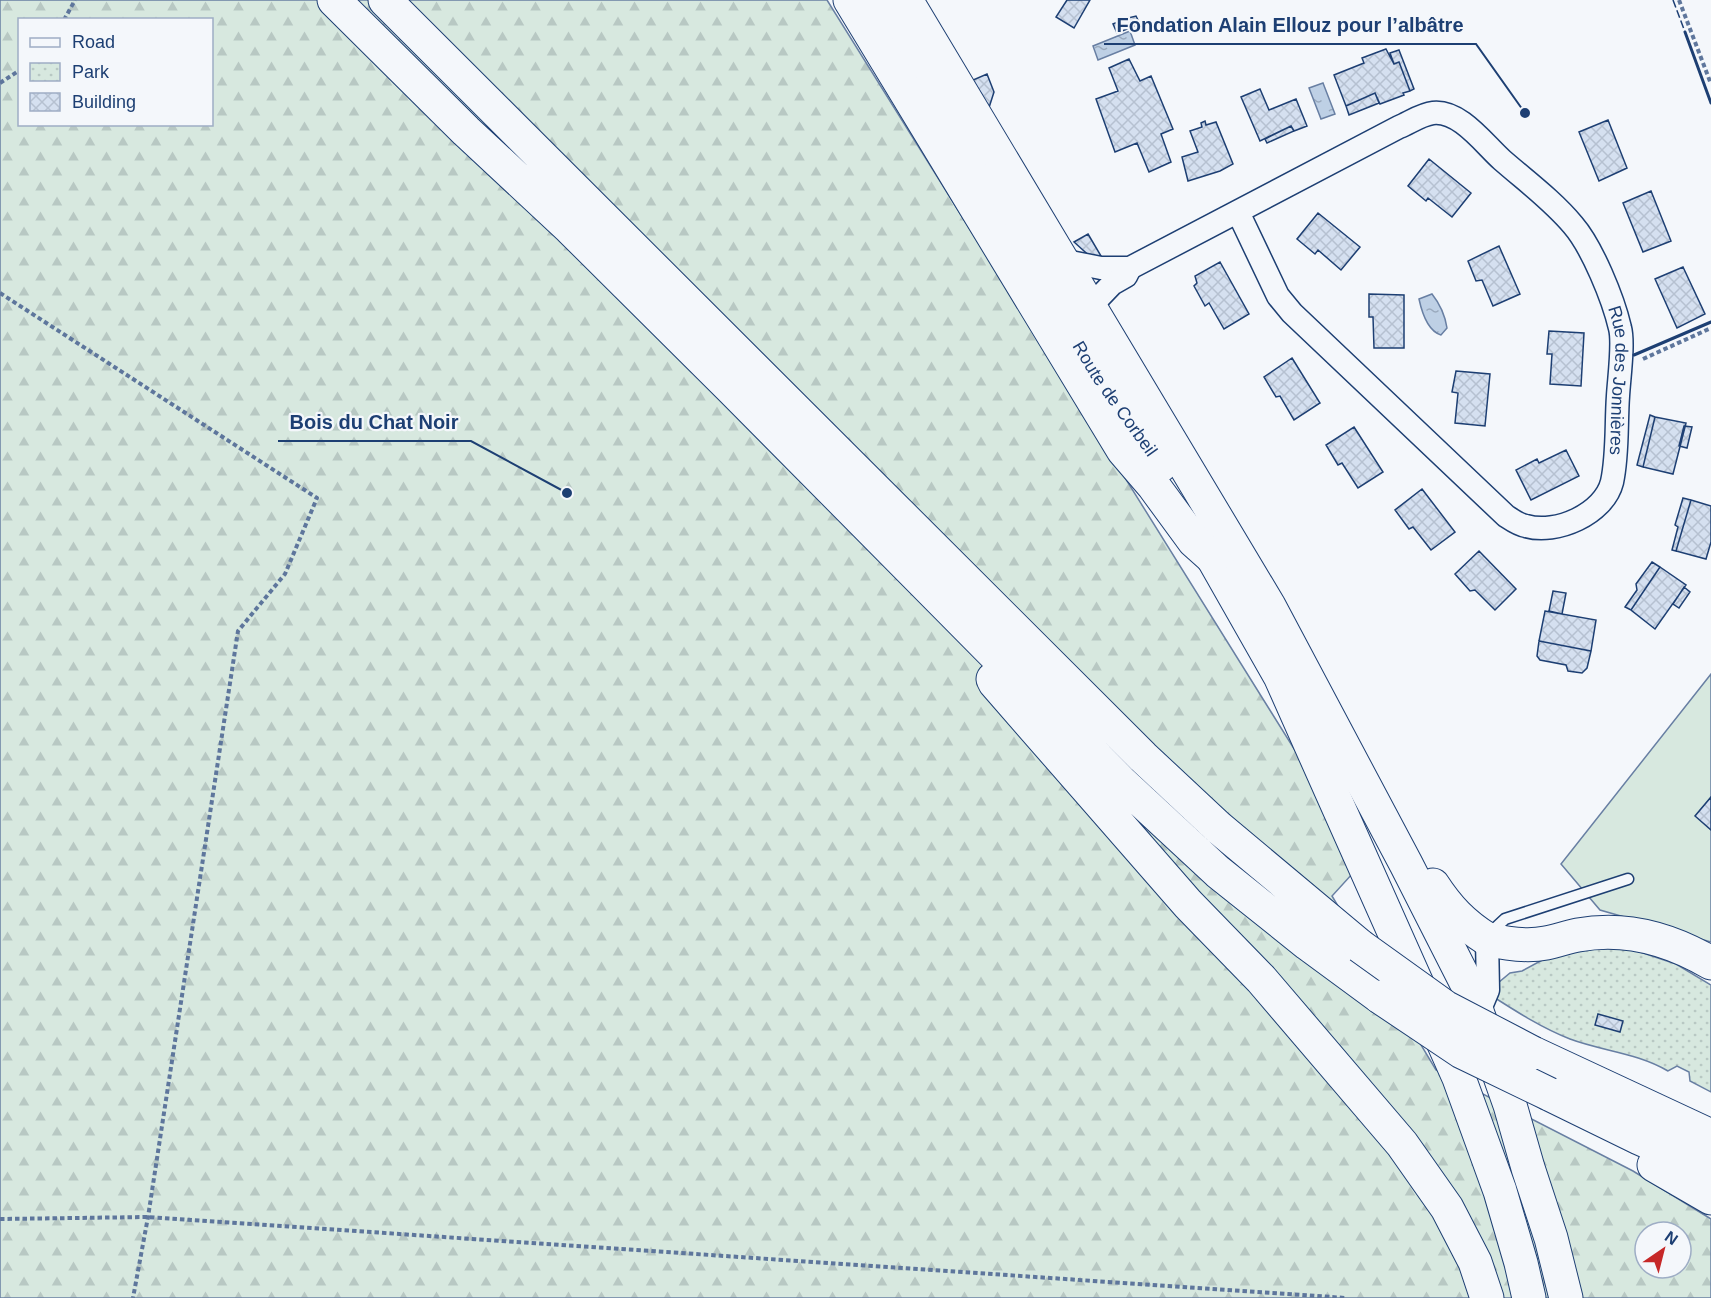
<svg xmlns="http://www.w3.org/2000/svg" width="1711" height="1298" font-family="Helvetica,sans-serif">
	<defs>
		<pattern id="forest-firs" width="22" height="20" patternUnits="userSpaceOnUse" patternTransform="scale(1.5)"><rect width="22" height="20" fill="#d7e8df"/><path d="M5 1l3.5 6h-7zM16 11l3.5 6h-7z" fill="#b8c8c3"/></pattern>
		<pattern id="park-dots" width="8" height="8" patternUnits="userSpaceOnUse" patternTransform="scale(1.5)"><rect width="8" height="8" fill="#d7e8df"/><path d="M2 2h.1M6 6h.1" fill="none" stroke="#b8c8c3" stroke-width="1.8" stroke-linecap="round"/></pattern>
		<pattern id="water-ripples" width="26" height="14" patternUnits="userSpaceOnUse" patternTransform="scale(1.5)"><rect width="26" height="14" fill="#bed0e5"/><path d="M2 4q2-2 4 0t4 0M15 11q2-2 4 0t4 0" fill="none" stroke="#9aaabe"/></pattern>
		<pattern id="building-cross-hatch" width="8" height="8" patternUnits="userSpaceOnUse" patternTransform="scale(1.5)"><rect width="8" height="8" fill="#d5e0f0"/><path d="M0 0l8 8M0 8l8-8" fill="none" stroke="#b6c1d1"/></pattern>
	</defs>
	<rect width="100%" height="100%" fill="#f4f7fb"/>
	<path fill="url(#forest-firs)" stroke="#687fa3" stroke-width="1.5" fill-rule="evenodd" d="M 0,0 L 827,0 L 1364,861 L 1332,896 L 1436,1070 L 1633,1171 L 1711,1219 L 1711,1298 L 0,1298 ZM 20,20 L 212,20 L 212,124 L 20,124 ZM 1645,1232 L 1681,1232 L 1681,1268 L 1645,1268 Z"/>
	<path fill="url(#park-dots)" stroke="#687fa3" stroke-width="1.5" d="M 1590,947 L 1631,949 L 1676,964 L 1711,985 L 1711,1092 L 1690,1081 L 1689,1072 L 1677,1066 L 1668,1071 C 1638,1053 1602,1051 1570,1039 C 1542,1028 1517,1012 1492,996 L 1498,983 L 1510,973 L 1522,971 L 1546,958 Z"/>
	<path fill="#d7e8df" stroke="#687fa3" stroke-width="1.5" d="M 1711,674 L 1711,942 L 1600,910 L 1561,864 Z"/>
	<path fill="url(#water-ripples)" stroke="#687fa3" stroke-width="1.5" d="M 1130,31 L 1135,45 L 1098,60 L 1093,46 Z
		M 1323,83 L 1335,114 L 1321,119 L 1309,88 Z
		M 1432,294 C 1440,304 1445,315 1447,328 L 1441,335 C 1428,331 1422,313 1419,299 Z"/>
	<path fill="url(#building-cross-hatch)" stroke="#1d3f73" stroke-width="1.5" d="M 1067,0 L 1090,0 L 1074,28 L 1056,17 Z
		M 1136,16 L 1140,24 L 1132,27 L 1128,18 Z
		M 1128,18 L 1132,27 L 1117,33 L 1113,24 Z
		M 1386,49 L 1394,64 L 1399,62 L 1410,91 L 1403,93 L 1404,95 L 1380,104 L 1375,93 L 1346,106 L 1334,75 L 1364,63 L 1362,58 Z
		M 1399,50 L 1414,89 L 1410,91 L 1399,62 L 1394,64 L 1390,53 Z
		M 1129,59 L 1140,81 L 1151,76 L 1173,129 L 1161,134 L 1171,162 L 1149,172 L 1137,143 L 1115,152 L 1096,99 L 1118,91 L 1109,68 Z
		M 987,74 L 994,92 L 986,117 L 966,83 Z
		M 1260,89 L 1269,110 L 1296,99 L 1307,126 L 1294,131 L 1291,126 L 1260,141 L 1241,97 Z
		M 1375,93 L 1379,103 L 1349,115 L 1346,106 Z
		M 1608,120 L 1627,168 L 1599,181 L 1579,132 Z
		M 1205,121 L 1206,125 L 1216,122 L 1233,164 L 1220,171 L 1188,181 L 1182,157 L 1198,152 L 1190,131 L 1202,127 L 1201,123 Z
		M 1291,126 L 1294,131 L 1267,143 L 1265,139 Z
		M 1429,159 L 1471,193 L 1452,217 L 1428,198 L 1426,201 L 1408,186 Z
		M 1651,191 L 1671,241 L 1643,252 L 1623,203 Z
		M 1318,213 L 1360,247 L 1341,270 L 1318,250 L 1315,254 L 1297,239 Z
		M 1088,234 L 1101,256 L 1094,260 L 1074,242 Z
		M 1499,246 L 1520,294 L 1493,306 L 1482,280 L 1476,281 L 1468,261 Z
		M 1220,262 L 1249,314 L 1224,329 L 1209,303 L 1205,306 L 1194,286 L 1197,283 L 1195,276 Z
		M 1683,267 L 1705,314 L 1677,328 L 1655,279 Z
		M 1369,294 L 1404,295 L 1404,348 L 1374,348 L 1373,317 L 1369,317 Z
		M 1549,331 L 1584,333 L 1581,386 L 1550,384 L 1552,354 L 1547,354 Z
		M 1292,358 L 1320,403 L 1294,420 L 1280,396 L 1276,397 L 1264,377 Z
		M 1456,371 L 1490,374 L 1485,426 L 1455,423 L 1458,393 L 1452,392 Z
		M 1650,415 L 1655,417 L 1643,467 L 1637,465 Z
		M 1655,417 L 1686,423 L 1673,474 L 1643,467 Z
		M 1684,426 L 1692,427 L 1687,448 L 1679,446 Z
		M 1354,427 L 1383,472 L 1358,488 L 1342,463 L 1338,465 L 1326,445 Z
		M 1566,450 L 1579,476 L 1531,500 L 1516,470 L 1537,459 L 1539,463 Z
		M 1422,489 L 1455,532 L 1431,550 L 1413,527 L 1409,529 L 1395,510 Z
		M 1683,498 L 1691,500 L 1676,551 L 1672,550 L 1678,527 L 1675,525 Z
		M 1691,500 L 1711,506 L 1711,542 L 1706,559 L 1676,551 Z
		M 1479,551 L 1516,589 L 1495,610 L 1475,590 L 1470,591 L 1455,574 Z
		M 1652,562 L 1660,567 L 1631,610 L 1625,607 L 1637,590 L 1636,584 Z
		M 1660,567 L 1686,585 L 1655,629 L 1631,610 Z
		M 1684,587 L 1690,592 L 1679,608 L 1673,604 Z
		M 1553,591 L 1566,593 L 1562,614 L 1549,611 Z
		M 1545,611 L 1596,620 L 1591,651 L 1539,641 Z
		M 1539,641 L 1591,651 L 1587,668 L 1582,673 L 1568,671 L 1566,665 L 1540,660 L 1537,656 Z
		M 1711,797 L 1711,830 L 1695,816 Z
		M 1598,1014 L 1623,1021 L 1620,1032 L 1595,1025 Z"/>
	<g fill="none" stroke-linecap="round" stroke-linejoin="round">
		<g stroke="#1d3f73" stroke-width="13">
			<path id="service" d="M 1490,933 L 1505,919 L 1628,879"/>
		</g>
		<g stroke="#1d3f73" stroke-width="25">
			<g id="minor">
				<path id="s1" d="M 1060,260 L 1101,268 L 1130,268 L 1399,127 C 1409,123 1422,114 1433,113 C 1460,110 1484,144 1502,160 C 1526,181 1552,200 1573,225 C 1592,247 1613,298 1620,328 C 1624,343 1619,378 1618,396 C 1616,423 1618,455 1612,482 C 1604,514 1556,535 1526,526 C 1519,525 1512,520 1506,516 L 1292,313 L 1278,296 L 1238,212"/>
				<path d="M 1077,307 L 1089,308 L 1112,284 L 1126,276 L 1130,268"/>
				<path d="M 1478,1014 L 1488,990 L 1487,939"/>
			</g>
		</g>
		<g stroke="#1d3f73" stroke-width="35">
			<g id="primary">
				<path id="s2" d="M 874,0 L 1097,376 L 1161,465"/>
				<path d="M 906,0 L 1269,606 L 1406,864 L 1468,986 L 1510,1105 L 1528,1168 L 1551,1238 L 1566,1298"/>
				<path d="M 1204,531 L 1213,558 L 1280,676 L 1459,1078 L 1500,1191 L 1521,1263 L 1529,1298"/>
				<path d="M 1433,885 C 1448,908 1463,924 1487,939"/>
			</g>
		</g>
		<g stroke="#1d3f73" stroke-width="35">
			<path id="trunk" d="M 334,0 L 466,131 L 570,228 L 732,389 L 1121,782 L 1218,872 L 1308,944 L 1380,997
				M 385,0 L 1143,757 L 1219,828 L 1360,946
				M 850,0 L 1123,450 L 1153,485 L 1194,541 L 1213,558
				M 993,679 L 995,683 L 1188,904 L 1261,979 L 1402,1144 L 1447,1208 L 1475,1262 L 1487,1298
				M 1487,939 C 1507,944 1526,947 1546,943 C 1557,941 1567,937 1578,935 C 1626,926 1670,939 1711,963
				M 1533,1053 L 1711,1136
				M 1549,1094 L 1639,1138 L 1711,1170
				M 1654,1165 L 1711,1198"/>
		</g>
		<path stroke="#5e769c" stroke-width="4" stroke-dasharray="4.5 3" stroke-linecap="butt" d="M 1679,0 L 1711,84
			M 64,20 L 75,0
			M 0,83 L 20,70
			M 0,293 L 317,498 L 285,574 L 238,631 L 148,1217 L 133,1298
			M 1643,359 L 1711,328
			M 0,1219 L 148,1217 L 1346,1298"/>
		<use href="#service" stroke="#f4f7fb" stroke-width="10"/>
		<use href="#minor" stroke="#f4f7fb" stroke-width="22"/>
		<use href="#primary" stroke="#f4f7fb" stroke-width="33"/>
		<use href="#trunk" stroke="#f4f7fb" stroke-width="33"/>
		<g stroke="#1d3f73" stroke-width="35" stroke-linecap="butt">
			<path id="trunk-bridge" d="M 1360,946 L 1445,1007 L 1533,1053
				M 1380,997 L 1462,1052 L 1549,1094"/>
		</g>
		<use href="#trunk-bridge" stroke="#f4f7fb" stroke-width="33"/>
		<path stroke="#1d3f73" stroke-width="1.5" stroke-dasharray="8 3" stroke-linecap="butt" d="M 1673,0 L 1685,32"/>
		<path stroke="#1d3f73" stroke-width="3" d="M 1685,32 L 1711,103
			M 1634,355 L 1711,322"/>
	</g>
	<g text-anchor="middle" dominant-baseline="central" stroke-width="4.5" stroke-linejoin="round" paint-order="stroke">
		<g font-size="18" fill="#1d3f73" stroke="#f4f7fb">
			<text stroke="none"><textPath href="#s1" startOffset="760">Rue des Jonnières</textPath></text>
			<text stroke="none"><textPath href="#s2" startOffset="466">Route de Corbeil</textPath></text>
		</g>
	</g>
	<path fill="none" stroke="#1d3f73" stroke-width="2" d="M1525 113L1476 44H1104M567 493L471 441H278"/>
	<g fill="#1d3f73" stroke="#f4f7fb" stroke-width="2">
		<circle cx="1525" cy="113" r="6"/>
		<circle cx="567" cy="493" r="6"/>
	</g>
	<g font-size="20" text-anchor="middle" font-weight="bold" fill="#1d3f73" stroke="#f4f7fb" stroke-width="4.5" stroke-linejoin="round" paint-order="stroke">
		<text x="1290" y="32">Fondation Alain Ellouz pour l’albâtre</text>
		<text x="374" y="429">Bois du Chat Noir</text>
	</g>
	<rect x="18" y="18" width="195" height="108" fill="#f4f7fb" stroke="#9eadc5" stroke-width="1.5"/>
	<rect x="30" y="38" width="30" height="9" fill="#f4f7fb" stroke="#9eadc5" stroke-width="1.5"/>
	<text x="72" y="48" font-size="18" fill="#1d3f73">Road</text>
	<rect x="30" y="63" width="30" height="18" fill="url(#park-dots)" stroke="#9eadc5" stroke-width="1.5"/>
	<text x="72" y="78" font-size="18" fill="#1d3f73">Park</text>
	<rect x="30" y="93" width="30" height="18" fill="url(#building-cross-hatch)" stroke="#9eadc5" stroke-width="1.5"/>
	<text x="72" y="108" font-size="18" fill="#1d3f73">Building</text>
	<g transform="translate(1663 1250) rotate(35)"><circle r="28" fill="#f4f7fb" stroke="#9eadc5" stroke-width="1.5"/>
	<path d="M0-4.5L10 22L0 15L-10 22Z" fill="#c62828"/>
	<text y="-9" font-size="16" font-weight="bold" text-anchor="middle" fill="#1d3f73">N</text>
	</g>
</svg>
